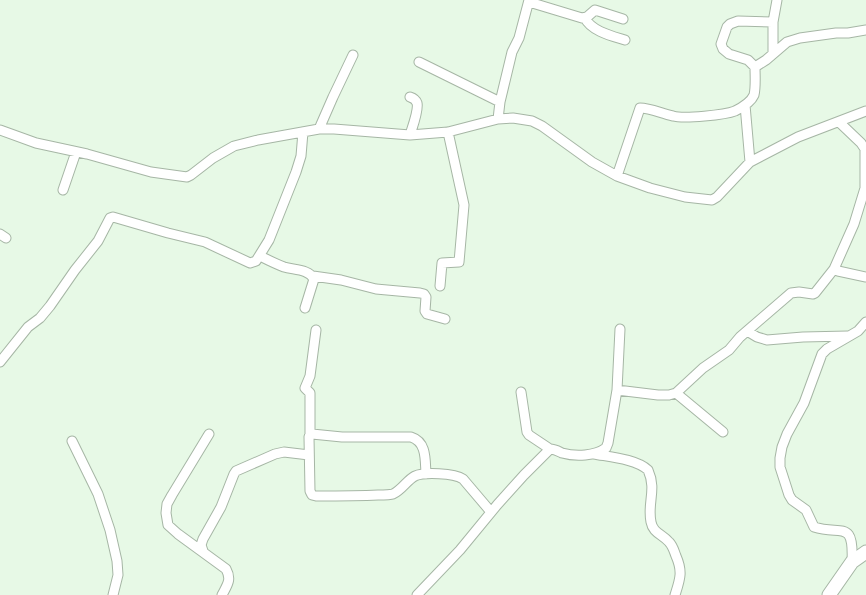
<svg xmlns="http://www.w3.org/2000/svg" width="866" height="595" font-family="'Sofia Sans Condensed',sans-serif">
	<rect width="100%" height="100%" fill="#e7f9e6"/>
	<g fill="none" stroke-linecap="round" stroke-linejoin="round">
		<g stroke="#a6b6a5" stroke-width="11">
			<path id="street" d="M 529,2 L 582,18 L 587,17 L 595,10 L 623,19
				M 585,18 C 591,31 612,36 625,40
				M 773,54 L 773,22 L 777,0
				M 419,62 L 500,102
				M 755,67 L 766,60 L 787,42 L 800,38 L 836,33 L 848,33 L 866,30
				M 745,105 L 750,162
				M 498,119 L 500,102 L 512,52 L 519,38 L 529,0
				M 839,122 L 861,143 L 865,149 L 865,188 L 854,224 L 834,269 L 838,271 L 866,277
				M 319,129 L 333,97 L 353,55
				M 0,130 L 36,143 L 87,154 L 151,172 L 187,177 L 191,175 L 213,158 L 234,146 L 258,140 L 319,129 L 334,129 L 410,135 L 448,132 L 498,119 L 513,118 L 532,121 L 542,126 L 592,162 L 617,176 L 650,188 L 685,197 L 712,200 L 717,197 L 750,162 L 798,137 L 866,111
				M 410,135 C 412,128 419,110 417,103 C 416,100 413,98 410,97
				M 617,176 L 640,108 C 651,108 662,114 673,116 C 684,119 725,115 735,111 C 741,108 751,102 754,95 C 756,87 755,75 755,67 L 748,60 L 729,54 L 723,49 L 721,44 L 727,27 L 730,24 L 738,21 L 773,22
				M 63,190 L 76,152
				M 0,234 L 6,238
				M 260,256 C 268,260 276,264 284,267 C 294,270 309,269 314,279 L 305,308
				M 313,276 L 341,280 L 376,289 L 420,293 L 424,294 L 426,297 L 425,311 L 427,314 L 445,319
				M 440,286 L 442,263 L 459,262 L 464,205 L 448,132
				M 747,331 L 757,337 L 767,340 L 803,337 L 848,336
				M 0,362 L 28,327 L 40,318 L 50,306 L 75,270 L 98,241 L 110,218 L 113,217 L 168,233 L 205,242 L 250,263 L 256,261 L 269,240 L 296,172 L 301,156 L 303,132
				M 617,390 L 658,395 L 669,395 L 676,393 L 703,368 L 729,350 L 740,337 L 791,293 L 799,292 L 813,294 L 815,293 L 834,269
				M 521,392 L 527,432 L 529,435 L 550,449
				M 676,393 L 723,432
				M 209,434 L 172,495 L 167,504 L 166,513 L 168,525 L 178,534 L 226,569 C 232,580 227,585 222,595
				M 310,434 L 310,393 L 305,388 L 310,376 L 316,330
				M 72,441 L 98,494 L 110,530 L 117,561 L 118,575 L 113,595
				M 594,454 C 610,457 636,459 648,470 C 657,490 647,503 651,522 C 653,533 662,534 669,542 C 673,546 674,551 676,556 C 683,572 680,579 675,595
				M 426,474 C 425,460 427,442 411,437 L 342,437 L 312,434 L 310,434 L 309,437 L 310,491 L 312,495 L 316,496 C 337,496 358,496 378,495 C 383,495 390,495 393,494 C 402,490 407,480 415,476 C 424,472 454,473 463,479 L 491,512
				M 203,551 L 201,545 L 203,539 L 221,507 L 234,474 L 236,471 L 275,454 L 284,452 L 309,455
				M 852,562 C 854,518 841,536 814,527 L 806,510 L 792,500 L 789,495 L 780,467 L 780,458 L 782,447 L 787,434 L 804,403 L 822,354 L 827,349 L 858,331 L 866,322
				M 417,595 L 460,550 L 497,505 L 524,475 L 550,449 C 555,449 558,451 562,453 C 576,457 595,456 606,448 L 608,443 L 617,390 L 620,329"/>
		</g>
		<g stroke="#a6b6a5" stroke-width="15">
			<path id="secondary" d="M 829,595 L 852,562 L 866,552"/>
		</g>
		<use href="#street" stroke="#fff" stroke-width="9"/>
		<use href="#secondary" stroke="#fff" stroke-width="13"/>
	</g>
</svg>
